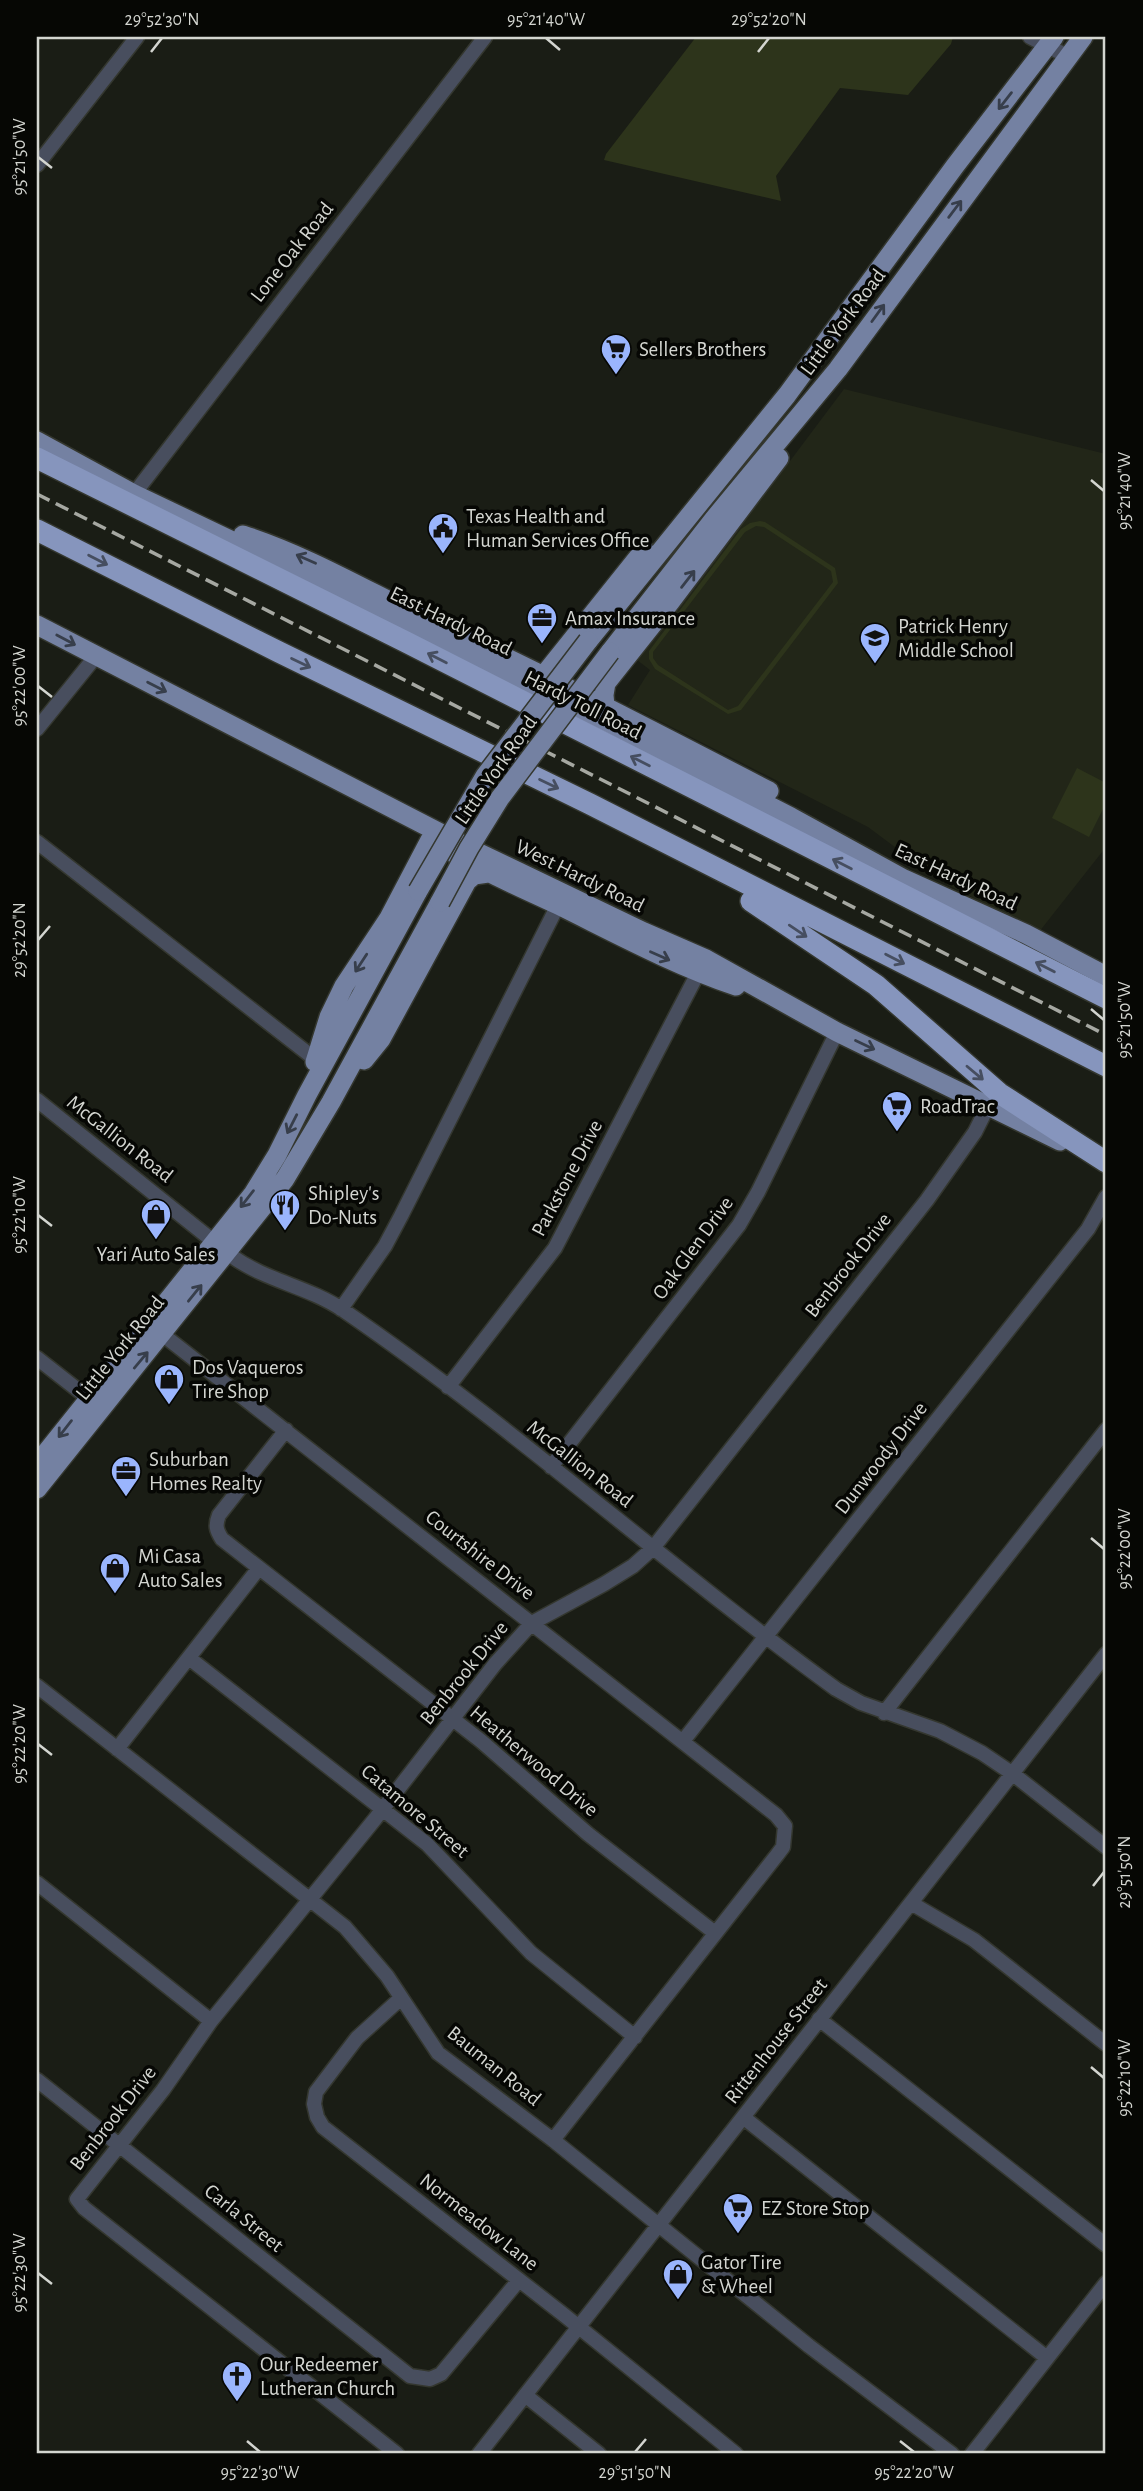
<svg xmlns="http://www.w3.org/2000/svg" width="1143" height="2491" font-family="'Alegreya Sans',sans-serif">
	<rect width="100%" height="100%" fill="#1a1d15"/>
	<path fill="#222618" d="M 844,389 L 1106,454 L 1106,847 L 1039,932 L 939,880 L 868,827 L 628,705 L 650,670 L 637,660 L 775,481 Z"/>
	<path fill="#2d341b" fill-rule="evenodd" d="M 696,37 L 953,37 L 951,44 L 908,95 L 840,88 L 776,176 L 781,201 L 604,160 L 606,154 Z
		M 760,521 L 765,522 L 835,568 L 838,583 L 741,710 L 728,714 L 655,669 L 649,659 L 649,651 L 741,529 L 750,523 ZM 756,526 L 764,527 L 831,571 L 833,582 L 738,706 L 728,710 L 658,665 L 653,658 L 653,652 L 745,532 Z
		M 1077,768 L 1106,783 L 1106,803 L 1089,837 L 1052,818 Z"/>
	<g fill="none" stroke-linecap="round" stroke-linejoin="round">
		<g stroke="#34372f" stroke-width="17">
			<path id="minor" d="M 1030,37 L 1067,56
				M 37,165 L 137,37
				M 134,494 L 485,37
				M 37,729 L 96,656
				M 37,842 L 315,1059
				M 37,1100 L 233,1257 C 267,1281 309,1287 343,1310 C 514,1427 668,1567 836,1689 L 861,1703 L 940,1731 L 982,1753 L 1013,1774 L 1106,1847
				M 341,1309 L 385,1246 L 401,1216 L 558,905
				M 162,1334 L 776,1815 L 785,1826 L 783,1847 L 777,1855 L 553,2140
				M 37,1358 L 97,1405
				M 448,1387 L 555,1248 L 698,973
				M 286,1430 L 219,1515 C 215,1525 216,1530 222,1539 L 481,1741 L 588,1834 L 715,1933
				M 551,1467 L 739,1225 L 758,1192 L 837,1032
				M 189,1658 L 427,1844 L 531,1953 L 635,2037
				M 37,1686 L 345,1927 L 387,1976 L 438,2053 L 553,2140 L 809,2346 L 952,2454
				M 884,1713 L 1106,1430
				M 683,1741 L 1088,1229 L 1106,1197
				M 117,1749 L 259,1568
				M 37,1883 L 211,2021
				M 911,1903 L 974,1940 L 1106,2044
				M 400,1999 L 357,2038 L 316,2092 L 314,2104 L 317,2117 L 323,2127 L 564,2315 L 736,2454
				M 819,2019 L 1106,2245
				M 37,2080 L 410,2376 L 430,2379 L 441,2374 L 519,2280
				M 743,2117 L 1047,2358
				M 525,2395 L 599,2454
				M 397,2454 L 84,2208 L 77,2199 L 163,2090 L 211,2021 L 375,1819 L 495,1664 L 532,1623 L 604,1584 L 633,1566 L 653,1548 L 927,1200 L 975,1132 L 988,1106
				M 479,2454 L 1106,1654
				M 972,2454 L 1106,2283"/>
		</g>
		<g stroke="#34372f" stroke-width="22">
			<path id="major" d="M 37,441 L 134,494 L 548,692 L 791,817 L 904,879 L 1026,934 L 1106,976
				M 243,535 C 311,557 372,594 436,624 C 549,677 659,734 769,791
				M 37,625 L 475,851 L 644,932 L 706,959 L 837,1032 L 1060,1141
				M 588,641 L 787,395 L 955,166 L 1054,37
				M 610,652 L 713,520 L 838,369 L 1083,37
				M 544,675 L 644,550
				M 605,706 L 604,695 L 606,683 L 671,601 L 779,458
				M 456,855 C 489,874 524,889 558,905 C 617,934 674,965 736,986
				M 364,1060 L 381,1039 L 467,881 L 474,875 L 488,873
				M 315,1062 L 329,1017 L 344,986 L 389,918 L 430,840
				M 37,1464 L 253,1194 L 277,1155 L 307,1095 L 418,891
				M 37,1489 L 285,1179 L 331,1102 L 440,902"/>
		</g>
		<g stroke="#34372f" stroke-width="24">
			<path id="highway" d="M 37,458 L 406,642 L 1106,998
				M 37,530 L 279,652 L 590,804 L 1106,1066
				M 751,901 L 876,985 L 999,1093 L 1106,1162"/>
		</g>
		<use href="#minor" stroke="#484e5e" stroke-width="14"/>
		<use href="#major" stroke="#7481a2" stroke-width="19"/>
		<use href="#highway" stroke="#8695bd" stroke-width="21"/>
		<path stroke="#a6a8a2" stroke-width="3.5" stroke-dasharray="14 7" stroke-linecap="butt" d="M 37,494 L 1106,1035"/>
		<g stroke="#34372f" stroke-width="22" stroke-linecap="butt">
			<path id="major-bridge" d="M 418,891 L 485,776 L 588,641
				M 440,902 L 469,848 L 500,798 L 610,652"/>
		</g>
		<use href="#major-bridge" stroke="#7481a2" stroke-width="19"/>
	</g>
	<defs><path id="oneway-shaft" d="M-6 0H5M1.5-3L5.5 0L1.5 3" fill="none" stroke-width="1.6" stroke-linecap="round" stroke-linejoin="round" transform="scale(1.75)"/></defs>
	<g stroke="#373e4b">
		<use href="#oneway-shaft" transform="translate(1005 101) rotate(128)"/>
		<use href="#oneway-shaft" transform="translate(955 209) rotate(-53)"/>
		<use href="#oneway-shaft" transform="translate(878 313) rotate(-54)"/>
		<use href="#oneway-shaft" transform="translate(306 559) rotate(-156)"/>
		<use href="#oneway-shaft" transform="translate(688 579) rotate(-52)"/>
		<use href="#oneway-shaft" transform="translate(66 640) rotate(28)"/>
		<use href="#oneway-shaft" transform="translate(157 687) rotate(27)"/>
		<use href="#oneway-shaft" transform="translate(660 956) rotate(24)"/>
		<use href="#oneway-shaft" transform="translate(361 963) rotate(123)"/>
		<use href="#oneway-shaft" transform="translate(865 1045) rotate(25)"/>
		<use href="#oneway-shaft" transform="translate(292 1124) rotate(117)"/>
		<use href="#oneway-shaft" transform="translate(247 1199) rotate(128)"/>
		<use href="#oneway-shaft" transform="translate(195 1293) rotate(-51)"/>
		<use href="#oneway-shaft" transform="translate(141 1360) rotate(-50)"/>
		<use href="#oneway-shaft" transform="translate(65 1429) rotate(128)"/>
	</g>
	<g stroke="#464e60">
		<use href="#oneway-shaft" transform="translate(98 560) rotate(27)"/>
		<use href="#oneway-shaft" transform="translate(437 658) rotate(-153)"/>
		<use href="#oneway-shaft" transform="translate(301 663) rotate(26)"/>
		<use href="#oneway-shaft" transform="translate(640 761) rotate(-153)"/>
		<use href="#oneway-shaft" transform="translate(549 784) rotate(26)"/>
		<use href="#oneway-shaft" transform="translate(842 864) rotate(-153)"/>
		<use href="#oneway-shaft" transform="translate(798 931) rotate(34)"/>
		<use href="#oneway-shaft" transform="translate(895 959) rotate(27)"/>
		<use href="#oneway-shaft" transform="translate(1045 967) rotate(-153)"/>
		<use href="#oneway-shaft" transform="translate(975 1073) rotate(40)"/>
	</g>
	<path fill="none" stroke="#d3d5d0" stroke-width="2.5" d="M 546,38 L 560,50M 151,52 L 162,38M 758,52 L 769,38M 38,157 L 52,168M 1091,480 L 1104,491M 38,686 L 52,697M 38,940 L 50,926M 1091,1009 L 1104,1020M 38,1215 L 52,1226M 1091,1538 L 1104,1549M 38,1744 L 52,1755M 1093,1886 L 1104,1872M 1091,2067 L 1104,2078M 38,2273 L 52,2284M 247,2441 L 260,2452M 900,2441 L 914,2452M 635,2452 L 646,2439"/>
	<defs>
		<g id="supermarket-pin" transform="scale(1.575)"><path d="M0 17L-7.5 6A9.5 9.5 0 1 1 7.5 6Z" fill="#9ab5fd" stroke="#060704"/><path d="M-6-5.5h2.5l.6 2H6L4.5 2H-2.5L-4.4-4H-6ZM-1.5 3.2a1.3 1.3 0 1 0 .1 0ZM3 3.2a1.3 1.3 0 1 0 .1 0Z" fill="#111"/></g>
		<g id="civic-pin" transform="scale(1.575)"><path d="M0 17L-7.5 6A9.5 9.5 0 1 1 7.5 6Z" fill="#9ab5fd" stroke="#060704"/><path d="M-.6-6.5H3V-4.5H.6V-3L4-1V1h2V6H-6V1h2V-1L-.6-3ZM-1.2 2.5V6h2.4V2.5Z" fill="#111"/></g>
		<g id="office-pin" transform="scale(1.575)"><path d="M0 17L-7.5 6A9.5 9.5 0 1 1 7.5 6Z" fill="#9ab5fd" stroke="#060704"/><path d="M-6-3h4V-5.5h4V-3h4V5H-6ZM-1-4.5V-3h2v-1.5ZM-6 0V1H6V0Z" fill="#111"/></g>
		<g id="school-pin" transform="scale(1.575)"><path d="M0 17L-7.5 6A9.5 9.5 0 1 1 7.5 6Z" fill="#9ab5fd" stroke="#060704"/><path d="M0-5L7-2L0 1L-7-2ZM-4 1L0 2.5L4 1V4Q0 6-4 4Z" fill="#111"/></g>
		<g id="restaurant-pin" transform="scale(1.575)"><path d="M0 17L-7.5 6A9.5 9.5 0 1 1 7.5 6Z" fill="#9ab5fd" stroke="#060704"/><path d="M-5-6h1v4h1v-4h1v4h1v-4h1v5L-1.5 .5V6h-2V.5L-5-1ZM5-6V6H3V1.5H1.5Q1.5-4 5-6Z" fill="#111"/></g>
		<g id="shop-pin" transform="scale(1.575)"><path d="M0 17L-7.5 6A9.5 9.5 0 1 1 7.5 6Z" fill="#9ab5fd" stroke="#060704"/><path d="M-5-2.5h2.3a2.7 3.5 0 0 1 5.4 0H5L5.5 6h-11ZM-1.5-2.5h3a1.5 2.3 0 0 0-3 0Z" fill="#111"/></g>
		<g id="church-pin" transform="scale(1.575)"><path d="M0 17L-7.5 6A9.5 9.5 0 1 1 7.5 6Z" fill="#9ab5fd" stroke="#060704"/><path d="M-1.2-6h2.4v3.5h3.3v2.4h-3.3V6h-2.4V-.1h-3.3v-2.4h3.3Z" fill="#111"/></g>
	</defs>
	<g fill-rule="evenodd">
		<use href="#supermarket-pin" x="616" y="349"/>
		<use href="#civic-pin" x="443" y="528"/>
		<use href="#office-pin" x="542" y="618"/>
		<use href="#school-pin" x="875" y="638"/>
		<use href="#supermarket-pin" x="897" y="1106"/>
		<use href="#restaurant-pin" x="285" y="1205"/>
		<use href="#shop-pin" x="156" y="1214"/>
		<use href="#shop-pin" x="169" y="1379"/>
		<use href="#office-pin" x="126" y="1471"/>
		<use href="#shop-pin" x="115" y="1568"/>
		<use href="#supermarket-pin" x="738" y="2208"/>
		<use href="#shop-pin" x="678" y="2274"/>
		<use href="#church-pin" x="237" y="2376"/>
	</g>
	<g text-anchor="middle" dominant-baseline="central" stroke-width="7" stroke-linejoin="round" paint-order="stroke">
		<g font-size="21" fill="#d3d5d0" stroke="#060704">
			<text transform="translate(292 252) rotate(-52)">Lone Oak Road</text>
			<text transform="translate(843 322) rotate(-53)">Little York Road</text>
			<text transform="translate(451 621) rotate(26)">East Hardy Road</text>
			<text transform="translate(583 705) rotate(27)">Hardy Toll Road</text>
			<text transform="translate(496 770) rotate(-55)">Little York Road</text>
			<text transform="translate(580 876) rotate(26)">West Hardy Road</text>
			<text transform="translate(956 877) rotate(25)">East Hardy Road</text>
			<text transform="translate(120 1139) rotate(38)">McGallion Road</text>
			<text transform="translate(567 1178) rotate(-62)">Parkstone Drive</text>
			<text transform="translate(693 1248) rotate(-54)">Oak Glen Drive</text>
			<text transform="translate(848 1265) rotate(-52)">Benbrook Drive</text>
			<text transform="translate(120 1348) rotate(-51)">Little York Road</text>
			<text transform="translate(881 1458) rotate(-52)">Dunwoody Drive</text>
			<text transform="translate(580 1464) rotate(38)">McGallion Road</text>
			<text transform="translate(480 1555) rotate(38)">Courtshire Drive</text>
			<text transform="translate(464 1673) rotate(-51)">Benbrook Drive</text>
			<text transform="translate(534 1761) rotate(40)">Heatherwood Drive</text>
			<text transform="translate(415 1811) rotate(40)">Catamore Street</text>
			<text transform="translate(776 2041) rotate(-52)">Rittenhouse Street</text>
			<text transform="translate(494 2066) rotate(39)">Bauman Road</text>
			<text transform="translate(113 2118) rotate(-52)">Benbrook Drive</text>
			<text transform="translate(244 2218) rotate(39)">Carla Street</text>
			<text transform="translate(479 2222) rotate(38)">Normeadow Lane</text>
		</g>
		<g font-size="21" fill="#d3d5d0" stroke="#060704" text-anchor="start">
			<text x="639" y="349">Sellers Brothers</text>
			<text x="466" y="516">Texas Health and<tspan x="466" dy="24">Human Services Office</tspan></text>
			<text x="565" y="618">Amax Insurance</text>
			<text x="898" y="626">Patrick Henry<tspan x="898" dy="24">Middle School</tspan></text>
			<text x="920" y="1106">RoadTrac</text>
			<text x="308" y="1193">Shipley's<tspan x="308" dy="24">Do-Nuts</tspan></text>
			<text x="156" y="1254" text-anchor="middle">Yari Auto Sales</text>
			<text x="192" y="1367">Dos Vaqueros<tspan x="192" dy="24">Tire Shop</tspan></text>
			<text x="149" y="1459">Suburban<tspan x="149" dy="24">Homes Realty</tspan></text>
			<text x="138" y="1556">Mi Casa<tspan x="138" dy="24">Auto Sales</tspan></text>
			<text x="761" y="2208">EZ Store Stop</text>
			<text x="701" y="2262">Gator Tire<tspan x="701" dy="24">&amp; Wheel</tspan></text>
			<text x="260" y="2364">Our Redeemer<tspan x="260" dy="24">Lutheran Church</tspan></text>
		</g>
	</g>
	<rect width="1143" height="2491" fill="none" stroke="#060704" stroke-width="77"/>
	<rect x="38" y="38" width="1066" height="2414" fill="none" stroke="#d3d5d0" stroke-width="2.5"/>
	<g font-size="18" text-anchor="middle" fill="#d3d5d0">
		<text x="162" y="25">29°52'30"N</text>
		<text x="546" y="25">95°21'40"W</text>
		<text x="769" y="25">29°52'20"N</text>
		<text transform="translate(19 157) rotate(-90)" y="6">95°21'50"W</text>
		<text transform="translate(1124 491) rotate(-90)" y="6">95°21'40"W</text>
		<text transform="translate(19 686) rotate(-90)" y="6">95°22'00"W</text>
		<text transform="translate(19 940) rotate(-90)" y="6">29°52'20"N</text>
		<text transform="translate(1124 1020) rotate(-90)" y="6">95°21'50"W</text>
		<text transform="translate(19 1215) rotate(-90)" y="6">95°22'10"W</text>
		<text transform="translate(1124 1549) rotate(-90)" y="6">95°22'00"W</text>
		<text transform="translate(19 1744) rotate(-90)" y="6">95°22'20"W</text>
		<text transform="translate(1124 1872) rotate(-90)" y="6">29°51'50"N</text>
		<text transform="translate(1124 2078) rotate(-90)" y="6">95°22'10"W</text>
		<text transform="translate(19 2273) rotate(-90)" y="6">95°22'30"W</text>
		<text x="260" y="2478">95°22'30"W</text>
		<text x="635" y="2478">29°51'50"N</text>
		<text x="914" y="2478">95°22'20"W</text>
	</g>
</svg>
